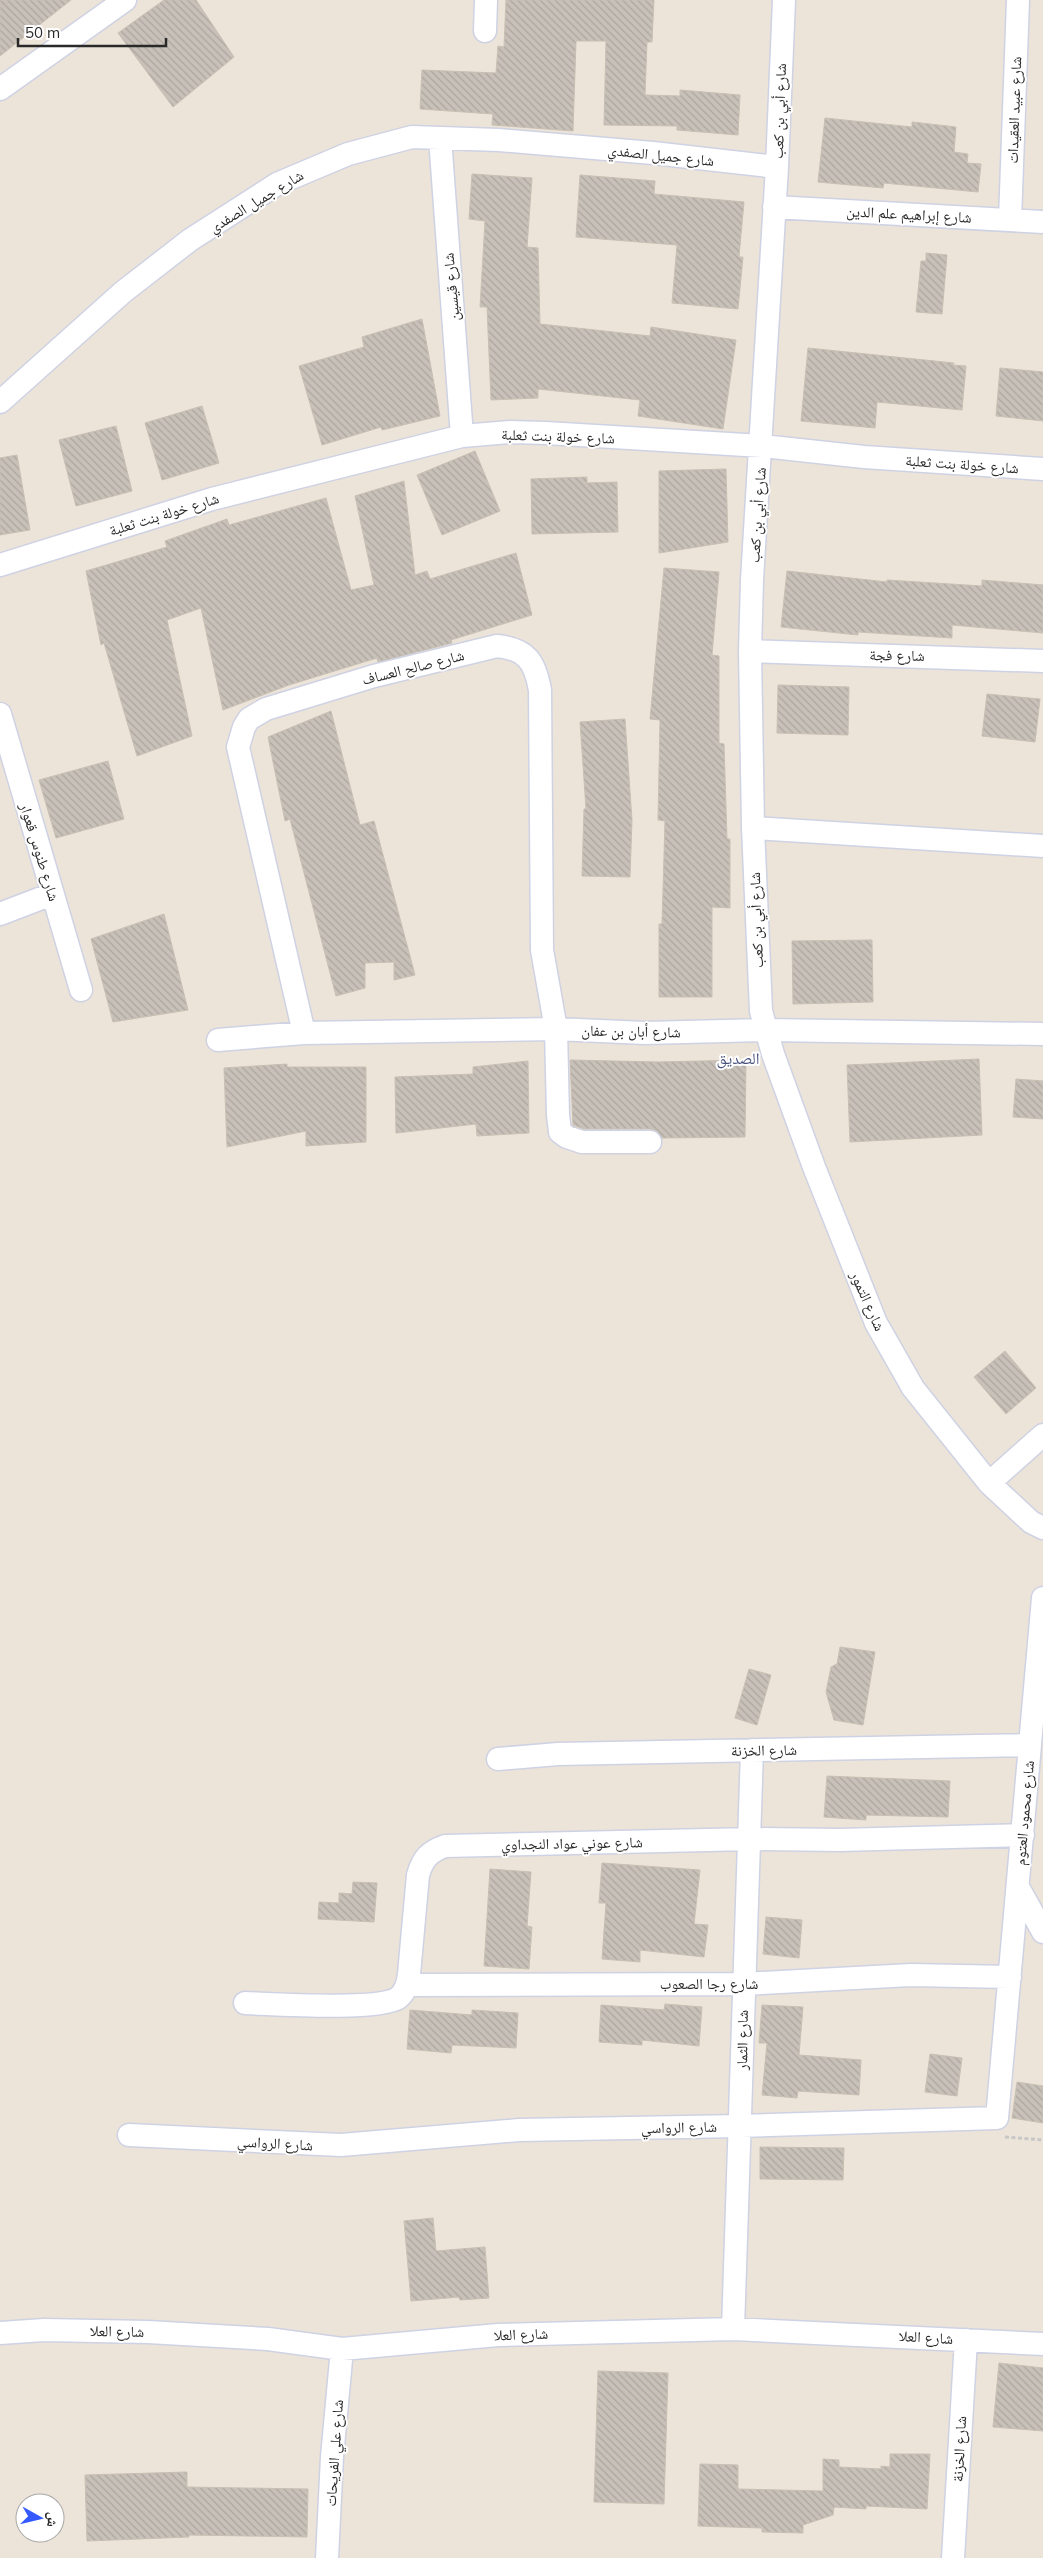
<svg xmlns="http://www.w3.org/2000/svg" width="1043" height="2558" font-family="Mulish,'Noto Naskh Arabic',sans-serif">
	<defs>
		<pattern id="building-back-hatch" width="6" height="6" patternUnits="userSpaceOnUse" patternTransform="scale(1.25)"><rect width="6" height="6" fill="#c8c1b9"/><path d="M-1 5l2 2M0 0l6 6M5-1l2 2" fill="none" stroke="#aca69f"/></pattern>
	</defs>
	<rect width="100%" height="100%" fill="#ede4d9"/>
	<path fill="url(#building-back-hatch)" stroke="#c8c0b3" d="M 0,0 L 71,0 L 0,56 Z
		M 164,0 L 196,0 L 234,57 L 173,107 L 118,33 Z
		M 506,0 L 654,0 L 652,42 L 647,42 L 645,95 L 680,96 L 680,90 L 740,95 L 738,135 L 677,130 L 677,126 L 604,125 L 606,41 L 576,41 L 573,131 L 492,125 L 493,114 L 420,109 L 422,70 L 496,73 L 498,46 L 504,47 Z
		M 825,118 L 912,127 L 912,122 L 956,127 L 954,152 L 968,154 L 967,163 L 981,164 L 978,192 L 884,183 L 883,188 L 818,182 Z
		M 472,174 L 532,178 L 527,247 L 538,248 L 540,324 L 650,336 L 651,327 L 736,340 L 723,429 L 638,416 L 640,400 L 538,389 L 538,398 L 491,400 L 487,307 L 480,307 L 485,221 L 469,219 Z
		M 580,175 L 655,181 L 654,194 L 744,202 L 739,257 L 743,257 L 738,309 L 672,303 L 677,245 L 576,237 Z
		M 926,253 L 947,255 L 942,314 L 916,312 L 921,261 L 926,261 Z
		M 422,319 L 440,416 L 382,430 L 381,427 L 322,445 L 299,366 L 364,347 L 362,337 Z
		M 808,348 L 954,363 L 953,365 L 966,366 L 962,410 L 877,402 L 875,428 L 801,421 Z
		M 1000,368 L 1043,372 L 1043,421 L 996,416 Z
		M 202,406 L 219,463 L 162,480 L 145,423 Z
		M 116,426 L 132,491 L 76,506 L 59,440 Z
		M 475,451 L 500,511 L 442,535 L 417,475 Z
		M 17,455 L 30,530 L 0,535 L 0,458 Z
		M 726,469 L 728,542 L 659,553 L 659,471 Z
		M 587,477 L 587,483 L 617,482 L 618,532 L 532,534 L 531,479 Z
		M 404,481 L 415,575 L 427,571 L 430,579 L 516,553 L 532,615 L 451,640 L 452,643 L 378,662 L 377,658 L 289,685 L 223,710 L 201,608 L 167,620 L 192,736 L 137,756 L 104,643 L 101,645 L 86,571 L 167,547 L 165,541 L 227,519 L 229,525 L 326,498 L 351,590 L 374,585 L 355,496 Z
		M 664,568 L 719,572 L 712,655 L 719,656 L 719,743 L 724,744 L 727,839 L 730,839 L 730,908 L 712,907 L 712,997 L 659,997 L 659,924 L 662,924 L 665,821 L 658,820 L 660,720 L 650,719 Z
		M 787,571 L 887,582 L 887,580 L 982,586 L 982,580 L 1043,585 L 1043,633 L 952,625 L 952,638 L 858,632 L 858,635 L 781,627 Z
		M 778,685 L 849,687 L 848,735 L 777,733 Z
		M 987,694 L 1040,699 L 1035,742 L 982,736 Z
		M 331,711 L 360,825 L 374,821 L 415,975 L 394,980 L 394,962 L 365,963 L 365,988 L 336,996 L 290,819 L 285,821 L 268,737 Z
		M 625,719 L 632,820 L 630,877 L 582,876 L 584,809 L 586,809 L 580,722 Z
		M 108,761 L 124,819 L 56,838 L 39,780 Z
		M 164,914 L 188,1010 L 113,1022 L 91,939 Z
		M 872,940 L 873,1002 L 793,1004 L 792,941 Z
		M 979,1059 L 982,1135 L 850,1142 L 847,1065 Z
		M 570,1060 L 658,1062 L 746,1060 L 745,1137 L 662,1138 L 657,1131 L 650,1129 L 584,1129 L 573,1125 Z
		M 528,1061 L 529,1133 L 477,1136 L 476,1124 L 396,1133 L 395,1077 L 473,1074 L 473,1067 Z
		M 287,1064 L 287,1067 L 366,1067 L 366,1142 L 306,1146 L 306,1131 L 227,1147 L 224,1068 Z
		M 1016,1079 L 1043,1081 L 1043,1119 L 1013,1117 Z
		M 1005,1351 L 1036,1388 L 1006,1414 L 974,1377 Z
		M 840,1647 L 875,1652 L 863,1725 L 834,1720 L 826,1692 L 831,1667 L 837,1664 Z
		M 749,1669 L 771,1675 L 757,1725 L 735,1718 Z
		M 827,1776 L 950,1781 L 948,1817 L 866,1815 L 866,1820 L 824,1817 Z
		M 602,1863 L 700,1870 L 694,1924 L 708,1925 L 704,1957 L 640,1950 L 640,1962 L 602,1959 L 606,1903 L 599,1903 Z
		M 490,1869 L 531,1872 L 527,1926 L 532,1927 L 529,1969 L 484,1966 Z
		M 353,1882 L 377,1883 L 374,1922 L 318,1919 L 319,1902 L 339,1903 L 339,1893 L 352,1894 Z
		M 766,1917 L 802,1920 L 799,1958 L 763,1954 Z
		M 665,2004 L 702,2007 L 699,2046 L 642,2040 L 642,2045 L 599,2042 L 601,2005 L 664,2010 Z
		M 762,2005 L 803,2007 L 799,2055 L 861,2060 L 859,2095 L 798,2091 L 797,2098 L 762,2095 L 767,2043 L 759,2043 Z
		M 410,2010 L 472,2015 L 472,2010 L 518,2013 L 516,2048 L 452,2045 L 451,2053 L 407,2049 Z
		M 930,2054 L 962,2058 L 957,2096 L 925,2092 Z
		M 1017,2082 L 1043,2086 L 1043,2123 L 1012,2118 Z
		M 760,2147 L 844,2148 L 843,2180 L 760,2179 Z
		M 433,2218 L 436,2251 L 485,2247 L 489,2298 L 460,2300 L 459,2297 L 411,2301 L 404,2221 Z
		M 999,2363 L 1043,2368 L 1043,2431 L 993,2427 Z
		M 598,2371 L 668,2373 L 664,2504 L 594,2502 Z
		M 890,2454 L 930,2454 L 927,2509 L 866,2506 L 866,2509 L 834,2507 L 833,2515 L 803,2525 L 803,2533 L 762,2532 L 762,2528 L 698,2526 L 700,2464 L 738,2465 L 738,2489 L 823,2491 L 823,2459 L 839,2460 L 839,2467 L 881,2469 L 881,2466 L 890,2467 Z
		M 187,2472 L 187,2487 L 308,2489 L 307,2537 L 189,2535 L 189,2537 L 87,2541 L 85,2475 Z"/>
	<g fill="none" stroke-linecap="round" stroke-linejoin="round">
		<g stroke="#ced2e3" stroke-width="25">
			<path id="minor" d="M 784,0 L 777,167 L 752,580 L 750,651 L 753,828 L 761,1011 L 773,1054 L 814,1167 L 876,1323 L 913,1388 L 989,1483 L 1031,1522 L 1043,1528
				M 485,31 L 486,0
				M 0,89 L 125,0
				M 440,138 L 462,436
				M 774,207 L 1043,222
				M 1010,220 L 1018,0
				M 0,402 L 123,292 L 190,240 L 277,184 L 348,154 L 412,137 L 499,140 L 653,153 L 777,167
				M 0,565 L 212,499 L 462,436 L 510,432 L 546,433 L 762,446 L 864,457 L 1043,469
				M 750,651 L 1043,661
				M 0,714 L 81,990
				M 753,828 L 1043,846
				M 0,914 L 52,894
				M 304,1033 L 238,747 L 244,727 L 249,719 L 266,709 L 374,676 L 497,646 C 527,649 535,662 540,690 L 542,950 L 556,1029 L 558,1115 L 560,1132 L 567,1137 L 582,1142 L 650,1142
				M 218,1040 L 304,1033 L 556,1029 L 645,1033 L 766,1030 L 1043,1034
				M 989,1483 L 1043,1435
				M 498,1759 L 558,1754 L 1030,1745
				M 1018,1887 L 1043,1932
				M 408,1985 L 743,1984 L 911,1975 L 1010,1977
				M 245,2003 C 274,2004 378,2011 398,1998 C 406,1992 408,1983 409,1974 L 418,1875 C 423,1858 429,1852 445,1846 L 751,1839 L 840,1840 L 1023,1835
				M 129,2135 L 341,2145 L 519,2130 L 740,2126 L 997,2118 L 1043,1598
				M 733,2329 L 752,1750
				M 0,2333 L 44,2330 L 148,2332 L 268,2339 L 342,2349 L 498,2335 L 733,2329 L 1043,2344
				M 327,2558 L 332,2457 L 342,2349
				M 953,2558 L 966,2340"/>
		</g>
		<path stroke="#c7c7c7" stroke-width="3" stroke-dasharray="4 2.5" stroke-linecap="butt" d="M 1005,2137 L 1043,2140"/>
		<use href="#minor" stroke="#fff" stroke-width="22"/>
	</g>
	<g text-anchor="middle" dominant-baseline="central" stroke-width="4" stroke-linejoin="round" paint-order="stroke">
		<g font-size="15" fill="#292929" stroke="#fff">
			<text transform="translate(1014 110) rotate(-88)">شارع عبيد العقيدات</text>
			<text transform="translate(779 111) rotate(-88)">شارع أبي بن كعب</text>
			<text transform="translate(661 155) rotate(6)">شارع جميل الصفدي</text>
			<text transform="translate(256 201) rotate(-31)">شارع جميل الصفدي</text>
			<text transform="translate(909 214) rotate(3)">شارع إبراهيم علم الدين</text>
			<text transform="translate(451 287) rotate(-95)">شارع قيسين</text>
			<text transform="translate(558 436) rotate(2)">شارع خولة بنت ثعلبة</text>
			<text transform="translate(962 464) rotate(4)">شارع خولة بنت ثعلبة</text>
			<text transform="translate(164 514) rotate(-17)">شارع خولة بنت ثعلبة</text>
			<text transform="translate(757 515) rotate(-86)">شارع أبي بن كعب</text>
			<text transform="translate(897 655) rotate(1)">شارع فجة</text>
			<text transform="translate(413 667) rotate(-14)">شارع صالح العساف</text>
			<text transform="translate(40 852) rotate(73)">شارع طنوس قعوار</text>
			<text transform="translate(756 920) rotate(-92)">شارع أبي بن كعب</text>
			<text transform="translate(631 1031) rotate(1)">شارع أبان بن عفان</text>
			<text transform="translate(868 1301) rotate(66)">شارع التمور</text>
			<text transform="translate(764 1750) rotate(-1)">شارع الخزنة</text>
			<text transform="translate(1024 1813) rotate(-85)">شارع محمود العتوم</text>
			<text transform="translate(572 1843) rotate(-1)">شارع عوني عواد النجداوي</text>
			<text x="709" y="1983">شارع رجا الصعوب</text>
			<text transform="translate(742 2040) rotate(-89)">شارع الثمار</text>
			<text transform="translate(679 2127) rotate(-1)">شارع الرواسي</text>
			<text transform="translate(275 2143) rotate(3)">شارع الرواسي</text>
			<text transform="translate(117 2331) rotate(1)">شارع العلا</text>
			<text transform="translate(521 2334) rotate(-2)">شارع العلا</text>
			<text transform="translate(926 2337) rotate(3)">شارع العلا</text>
			<text transform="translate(959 2449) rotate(-87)">شارع الخزنة</text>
			<text transform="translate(334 2453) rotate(-86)">شارع علي الفريحات</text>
		</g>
		<g font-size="16" fill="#46507d" stroke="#fff">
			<text x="738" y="1058">الصديق</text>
		</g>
	</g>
	<g transform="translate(40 2518) rotate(98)"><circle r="24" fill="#ffffff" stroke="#a9a9a9"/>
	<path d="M0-4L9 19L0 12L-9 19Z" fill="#345aff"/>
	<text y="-8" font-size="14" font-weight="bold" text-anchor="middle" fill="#292929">ش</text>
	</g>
	<path d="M18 38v8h148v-8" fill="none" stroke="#292929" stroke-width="2.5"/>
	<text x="25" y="38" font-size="15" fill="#292929" stroke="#ffffff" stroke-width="4" paint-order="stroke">50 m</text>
</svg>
